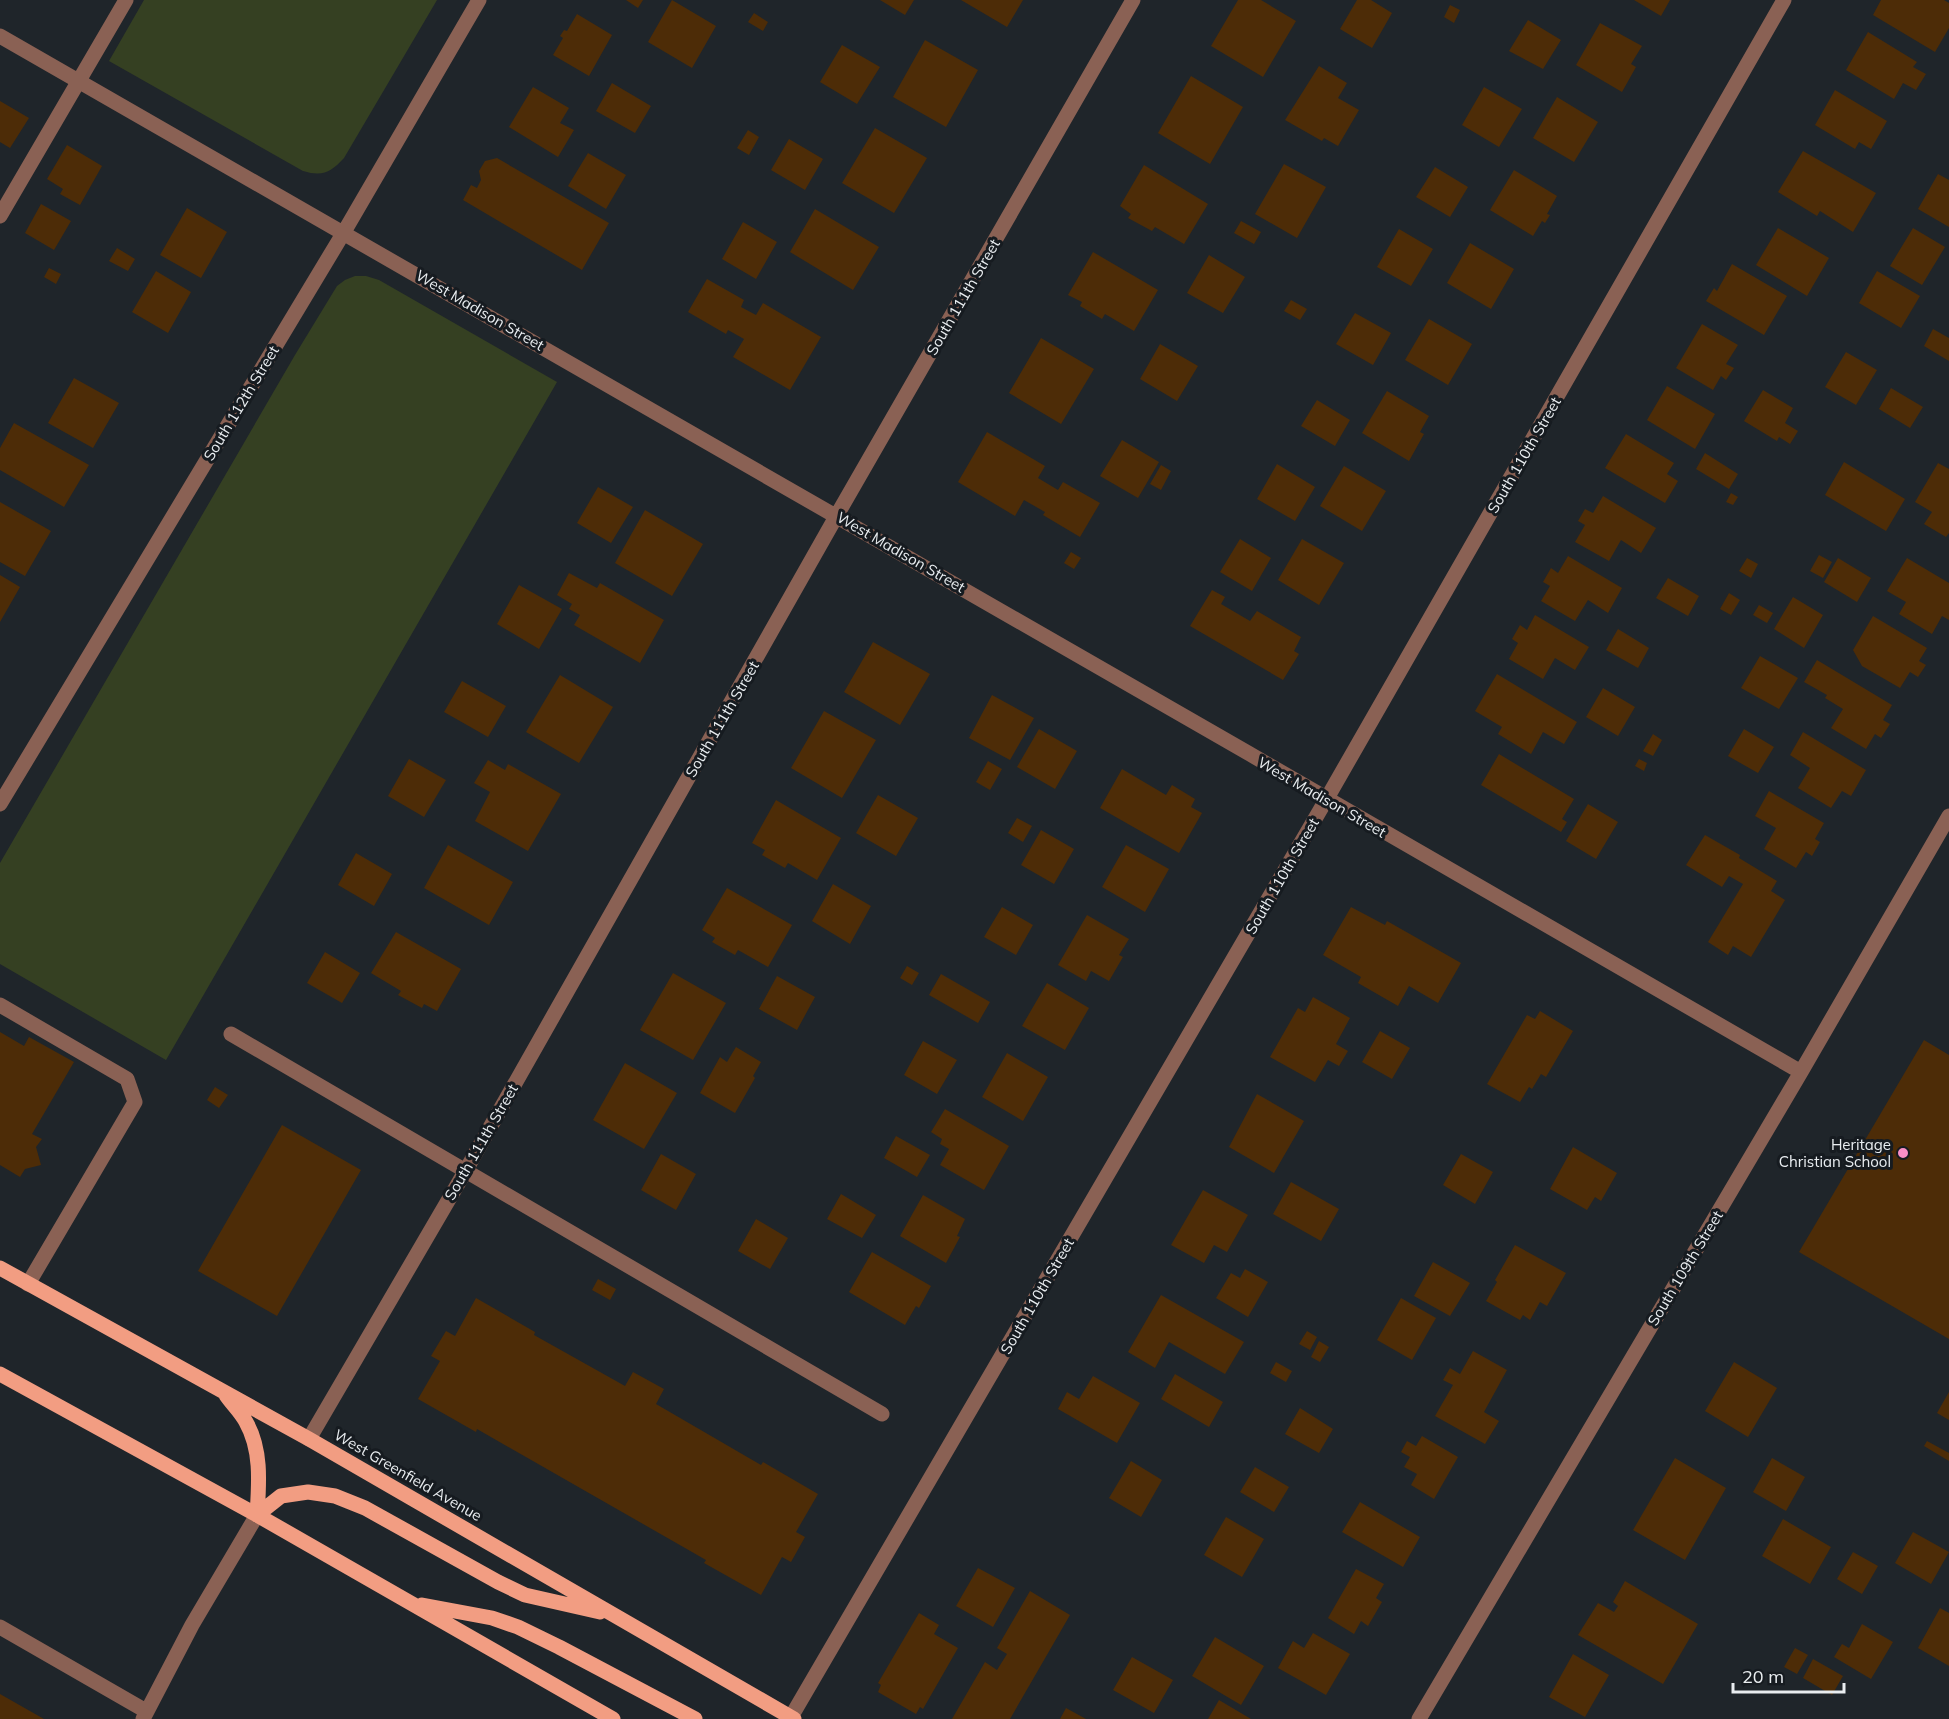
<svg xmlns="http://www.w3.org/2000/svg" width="1949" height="1719" font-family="Mulish,sans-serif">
	<rect width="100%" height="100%" fill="#1f252a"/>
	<path fill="#354022" d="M 144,0 L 437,0 L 344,158 C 331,172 323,177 303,171 L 109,61 Z
		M 355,276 L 366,276 L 379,280 L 557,382 L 166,1060 L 0,964 L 0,863 L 295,355 L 337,286 L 345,280 Z"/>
	<path fill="#4d2c07" d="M 626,0 L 643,0 L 638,8 Z
		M 672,0 L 716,26 L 692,68 L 648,42 Z
		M 880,0 L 914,0 L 905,15 Z
		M 961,0 L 1023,0 L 1007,27 Z
		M 1238,0 L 1261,0 L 1296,21 L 1263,77 L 1211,46 Z
		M 1357,0 L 1371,0 L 1392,13 L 1372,48 L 1340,29 Z
		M 1634,0 L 1670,0 L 1661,16 Z
		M 1881,0 L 1944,0 L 1949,3 L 1949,28 L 1935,52 L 1873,15 Z
		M 1450,5 L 1460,10 L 1454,23 L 1444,17 Z
		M 754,13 L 768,22 L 763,31 L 748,22 Z
		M 577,14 L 612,35 L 589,76 L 553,55 L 563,38 L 560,36 L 564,30 L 567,31 Z
		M 1528,20 L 1561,40 L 1543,69 L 1509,51 Z
		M 1600,23 L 1642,46 L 1631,64 L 1636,67 L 1622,92 L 1576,65 Z
		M 1868,32 L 1917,62 L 1913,67 L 1926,74 L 1916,90 L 1903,83 L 1894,99 L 1846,70 Z
		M 925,40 L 978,70 L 946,127 L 893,97 Z
		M 842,45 L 880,67 L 857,104 L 820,82 Z
		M 1319,66 L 1347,83 L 1338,98 L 1359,110 L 1338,146 L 1324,138 L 1322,141 L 1285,120 Z
		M 1191,76 L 1243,107 L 1210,164 L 1158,133 Z
		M 612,83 L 651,106 L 635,133 L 596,111 Z
		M 533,87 L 569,108 L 560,123 L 574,130 L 558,157 L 509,127 Z
		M 1484,87 L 1522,109 L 1499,147 L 1462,125 Z
		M 1835,90 L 1887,121 L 1871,149 L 1859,142 L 1855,149 L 1815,125 Z
		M 1557,97 L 1598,122 L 1574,162 L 1533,138 Z
		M 0,101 L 29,118 L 10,148 L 0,142 Z
		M 875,128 L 927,158 L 894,213 L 842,183 Z
		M 748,130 L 759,137 L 749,155 L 737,148 Z
		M 789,139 L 823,159 L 805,190 L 771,170 Z
		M 67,145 L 102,166 L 80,205 L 60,194 L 63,189 L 47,179 Z
		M 1803,151 L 1876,193 L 1853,232 L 1820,211 L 1817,216 L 1778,192 Z
		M 588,153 L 626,175 L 606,209 L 568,186 Z
		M 497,158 L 609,223 L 582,270 L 463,200 L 471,185 L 477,188 L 481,180 L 479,171 L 485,161 Z
		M 1284,164 L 1326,187 L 1297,238 L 1255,214 Z
		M 1144,165 L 1208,204 L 1184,244 L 1155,227 L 1152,231 L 1128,218 L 1131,214 L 1120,206 Z
		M 1435,167 L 1468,187 L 1450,217 L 1416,197 Z
		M 1514,170 L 1557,196 L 1547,214 L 1550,215 L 1545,223 L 1542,221 L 1533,236 L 1490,210 Z
		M 1938,174 L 1949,180 L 1949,227 L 1918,209 Z
		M 41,204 L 71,221 L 54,250 L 25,233 Z
		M 187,208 L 227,232 L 201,278 L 160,255 Z
		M 815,209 L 879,247 L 853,290 L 790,252 Z
		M 1241,221 L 1261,232 L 1254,244 L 1234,233 Z
		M 743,222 L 777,242 L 756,279 L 722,259 Z
		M 1778,228 L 1829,258 L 1807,296 L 1756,265 Z
		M 1913,228 L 1945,247 L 1922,285 L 1890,266 Z
		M 1399,229 L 1433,249 L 1411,286 L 1377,267 Z
		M 1470,243 L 1514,269 L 1491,309 L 1447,283 Z
		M 117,248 L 135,259 L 128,271 L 109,261 Z
		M 1093,252 L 1158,290 L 1134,331 L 1105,314 L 1102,319 L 1080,306 L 1082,302 L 1068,295 Z
		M 1209,255 L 1245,277 L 1223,313 L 1187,293 Z
		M 1732,264 L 1787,296 L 1764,335 L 1706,301 L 1714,288 L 1717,291 Z
		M 49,268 L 61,274 L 56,284 L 44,277 Z
		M 156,271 L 191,292 L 168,333 L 132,312 Z
		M 1877,271 L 1920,296 L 1901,328 L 1859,303 Z
		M 707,279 L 744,300 L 741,307 L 756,315 L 763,303 L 821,337 L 790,390 L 733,357 L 744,339 L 728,330 L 726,334 L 688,312 Z
		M 1291,300 L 1307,309 L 1300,320 L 1284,311 Z
		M 1355,313 L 1391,333 L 1373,365 L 1336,344 Z
		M 1429,319 L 1472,344 L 1448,385 L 1405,360 Z
		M 1702,324 L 1738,345 L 1726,364 L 1734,368 L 1726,380 L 1721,376 L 1713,390 L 1676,368 Z
		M 1933,329 L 1949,338 L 1949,361 L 1924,346 Z
		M 1041,338 L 1094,369 L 1061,424 L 1009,393 Z
		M 1160,344 L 1198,366 L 1177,401 L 1140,379 Z
		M 1846,352 L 1877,370 L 1856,405 L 1825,387 Z
		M 74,378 L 119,403 L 93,448 L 48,423 Z
		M 1667,386 L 1715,414 L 1695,449 L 1647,420 Z
		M 1891,388 L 1923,407 L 1910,428 L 1879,409 Z
		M 1763,390 L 1793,408 L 1785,423 L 1798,431 L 1790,444 L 1779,437 L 1777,441 L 1744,421 Z
		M 1387,391 L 1429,416 L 1420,432 L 1424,434 L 1409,461 L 1362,433 Z
		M 1317,400 L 1350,420 L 1335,446 L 1301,426 Z
		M 14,423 L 89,465 L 64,507 L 0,470 L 0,448 Z
		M 987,432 L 1045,466 L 1038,478 L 1058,490 L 1063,482 L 1100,503 L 1080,537 L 1043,515 L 1045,512 L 1024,500 L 1015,516 L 958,482 Z
		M 1626,434 L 1674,463 L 1667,474 L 1678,481 L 1665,503 L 1605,468 Z
		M 1122,440 L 1159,462 L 1138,498 L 1100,476 Z
		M 1705,453 L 1738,474 L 1729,489 L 1696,469 Z
		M 1844,462 L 1905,499 L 1886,531 L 1825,495 Z
		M 1938,463 L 1949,469 L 1949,533 L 1946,537 L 1924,524 L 1932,512 L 1915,502 Z
		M 1277,464 L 1315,487 L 1295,521 L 1257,499 Z
		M 1161,465 L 1171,471 L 1161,490 L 1150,484 Z
		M 1344,466 L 1386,491 L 1362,531 L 1320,506 Z
		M 598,487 L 633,507 L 611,543 L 577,523 Z
		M 1731,493 L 1738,497 L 1733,505 L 1726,502 Z
		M 1603,496 L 1656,528 L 1641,553 L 1621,540 L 1609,561 L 1575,542 L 1585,525 L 1578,521 L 1585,509 L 1593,513 Z
		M 0,502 L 51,531 L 25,576 L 0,562 Z
		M 645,510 L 703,544 L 672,596 L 615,563 Z
		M 1240,539 L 1271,558 L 1252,591 L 1220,572 Z
		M 1302,539 L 1344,563 L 1319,605 L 1278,580 Z
		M 1071,552 L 1081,558 L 1074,569 L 1064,563 Z
		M 1819,555 L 1832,562 L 1823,578 L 1810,571 Z
		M 1568,556 L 1622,588 L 1608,613 L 1588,600 L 1575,621 L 1541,601 L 1550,586 L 1543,582 L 1551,568 L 1558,573 Z
		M 1747,558 L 1758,564 L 1751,578 L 1739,571 Z
		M 1838,558 L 1871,578 L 1857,602 L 1824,582 Z
		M 1907,558 L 1949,583 L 1949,620 L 1942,616 L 1932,634 L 1899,614 L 1906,602 L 1887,591 Z
		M 569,573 L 597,588 L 600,583 L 664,620 L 640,663 L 574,625 L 580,615 L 569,609 L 572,604 L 557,595 Z
		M 0,575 L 20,587 L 0,622 Z
		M 1668,578 L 1699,596 L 1688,616 L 1656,598 Z
		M 519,585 L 562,609 L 539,649 L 497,624 Z
		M 1212,590 L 1225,597 L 1221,604 L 1250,621 L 1257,611 L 1301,637 L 1294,651 L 1299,654 L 1283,680 L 1190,626 Z
		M 1729,593 L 1740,600 L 1731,615 L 1720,609 Z
		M 1793,597 L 1823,615 L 1804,648 L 1774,629 Z
		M 1759,605 L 1773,613 L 1767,623 L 1753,615 Z
		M 1535,615 L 1589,647 L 1575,670 L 1555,658 L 1543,679 L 1509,659 L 1518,643 L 1512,639 L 1520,625 L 1527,630 Z
		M 1873,616 L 1927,648 L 1919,661 L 1926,665 L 1918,677 L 1910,672 L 1900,688 L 1862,666 L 1853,650 Z
		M 1618,629 L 1649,648 L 1638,668 L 1606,650 Z
		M 873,642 L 930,674 L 900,725 L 844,692 Z
		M 1760,656 L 1798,678 L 1779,709 L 1741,688 Z
		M 1817,660 L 1892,705 L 1883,720 L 1890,724 L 1881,738 L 1875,734 L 1866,749 L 1831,728 L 1843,709 L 1825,698 L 1827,695 L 1804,682 Z
		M 1497,674 L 1577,722 L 1564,744 L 1543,732 L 1531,754 L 1498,734 L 1502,727 L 1475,711 Z
		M 560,675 L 613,707 L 579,763 L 526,732 Z
		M 462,681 L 506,706 L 488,737 L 444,712 Z
		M 1603,688 L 1635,707 L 1618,736 L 1586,717 Z
		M 992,695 L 1034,718 L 1010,760 L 969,738 Z
		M 824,711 L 876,740 L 842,798 L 791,768 Z
		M 1039,729 L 1077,751 L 1055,789 L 1017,767 Z
		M 1744,729 L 1774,747 L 1758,773 L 1728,756 Z
		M 1803,732 L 1866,770 L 1851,796 L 1842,791 L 1831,808 L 1798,788 L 1810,768 L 1790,755 Z
		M 1653,734 L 1662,740 L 1653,756 L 1643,751 Z
		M 1499,754 L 1574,799 L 1562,819 L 1567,822 L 1561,832 L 1481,785 Z
		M 409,759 L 446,780 L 424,817 L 388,796 Z
		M 1639,759 L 1647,763 L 1644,771 L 1635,766 Z
		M 488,760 L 505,770 L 508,764 L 561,794 L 528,851 L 475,821 L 490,792 L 474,783 Z
		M 988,761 L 1002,769 L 990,790 L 976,782 Z
		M 1122,769 L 1166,795 L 1172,785 L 1195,799 L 1191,807 L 1202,813 L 1179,853 L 1100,808 Z
		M 1769,791 L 1824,823 L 1815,839 L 1820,842 L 1812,856 L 1806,852 L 1796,868 L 1764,849 L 1776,828 L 1755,816 Z
		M 878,795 L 918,818 L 896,856 L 856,833 Z
		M 776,800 L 841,838 L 817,880 L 788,863 L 785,868 L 762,855 L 765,850 L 752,843 Z
		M 1588,804 L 1618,822 L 1596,859 L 1566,841 Z
		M 1017,818 L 1032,826 L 1023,842 L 1008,833 Z
		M 1041,830 L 1074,849 L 1054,884 L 1021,865 Z
		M 1705,835 L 1740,855 L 1739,858 L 1777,881 L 1771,891 L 1785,900 L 1751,957 L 1733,946 L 1728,955 L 1708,942 L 1743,884 L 1729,876 L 1722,887 L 1686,865 Z
		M 448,845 L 513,882 L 489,925 L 424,888 Z
		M 1126,845 L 1169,869 L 1145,912 L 1102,887 Z
		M 356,853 L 392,874 L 374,906 L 338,885 Z
		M 833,884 L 871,906 L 850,944 L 812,921 Z
		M 727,888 L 792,925 L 768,967 L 738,950 L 735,955 L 712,942 L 715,938 L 702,930 Z
		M 1002,907 L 1033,925 L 1016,955 L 984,937 Z
		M 1351,907 L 1385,925 L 1387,921 L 1461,963 L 1438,1003 L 1409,986 L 1398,1006 L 1358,983 L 1361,977 L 1323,955 Z
		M 1087,915 L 1129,939 L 1119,955 L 1123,957 L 1109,981 L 1091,971 L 1086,981 L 1058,965 Z
		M 396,932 L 461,969 L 437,1011 L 424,1004 L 422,1008 L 398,995 L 401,991 L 371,973 Z
		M 325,952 L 360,973 L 342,1003 L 307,983 Z
		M 907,966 L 919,973 L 912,985 L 900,978 Z
		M 673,973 L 726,1003 L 693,1060 L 640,1030 Z
		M 941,974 L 990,1002 L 978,1023 L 929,995 Z
		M 777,976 L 815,997 L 797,1030 L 759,1009 Z
		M 1047,983 L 1089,1008 L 1065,1050 L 1022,1026 Z
		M 1313,997 L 1350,1018 L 1336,1044 L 1348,1051 L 1339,1066 L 1328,1060 L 1315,1082 L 1270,1057 L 1298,1008 L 1305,1012 Z
		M 1540,1011 L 1573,1031 L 1546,1077 L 1541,1074 L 1532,1089 L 1529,1087 L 1520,1102 L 1487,1084 L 1527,1015 L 1535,1019 Z
		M 1380,1031 L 1410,1048 L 1392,1079 L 1362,1062 Z
		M 0,1032 L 24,1046 L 29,1037 L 74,1062 L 32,1134 L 42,1139 L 36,1147 L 41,1165 L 25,1169 L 20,1177 L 0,1165 Z
		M 1924,1040 L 1949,1055 L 1949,1339 L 1799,1252 Z
		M 923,1041 L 957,1060 L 937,1094 L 904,1075 Z
		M 736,1047 L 761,1062 L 753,1076 L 755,1078 L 735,1113 L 700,1093 L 720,1057 L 727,1062 Z
		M 1007,1053 L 1048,1077 L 1023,1121 L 982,1097 Z
		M 625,1063 L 677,1093 L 644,1149 L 593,1120 Z
		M 215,1087 L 228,1095 L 219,1108 L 207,1100 Z
		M 1257,1094 L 1304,1121 L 1274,1173 L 1229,1147 Z
		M 945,1109 L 1009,1146 L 984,1190 L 940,1165 L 949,1149 L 940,1144 L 942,1139 L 931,1132 Z
		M 282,1125 L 361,1170 L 277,1316 L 198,1271 Z
		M 896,1136 L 930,1155 L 917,1177 L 884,1158 Z
		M 1573,1147 L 1617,1173 L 1601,1201 L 1595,1197 L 1587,1210 L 1550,1189 Z
		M 661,1154 L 696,1174 L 676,1210 L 641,1190 Z
		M 1461,1154 L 1493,1172 L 1475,1204 L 1443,1185 Z
		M 1291,1182 L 1339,1209 L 1321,1241 L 1273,1214 Z
		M 1203,1190 L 1248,1215 L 1227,1252 L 1214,1245 L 1204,1263 L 1171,1245 Z
		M 841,1194 L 876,1215 L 862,1238 L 827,1219 Z
		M 923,1195 L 965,1219 L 957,1236 L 960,1237 L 946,1263 L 900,1236 Z
		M 756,1219 L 788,1238 L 770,1269 L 738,1251 Z
		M 1515,1245 L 1566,1273 L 1547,1306 L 1540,1302 L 1530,1320 L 1523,1315 L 1520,1320 L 1486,1301 L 1497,1282 L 1495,1280 Z
		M 872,1252 L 931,1286 L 919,1308 L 916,1306 L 905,1325 L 849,1292 Z
		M 1433,1262 L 1470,1283 L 1450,1316 L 1414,1296 Z
		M 1245,1269 L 1268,1282 L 1248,1317 L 1216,1298 L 1231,1273 L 1240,1278 Z
		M 598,1279 L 616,1289 L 610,1300 L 592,1290 Z
		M 1161,1295 L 1244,1342 L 1225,1374 L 1169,1342 L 1155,1368 L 1128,1352 Z
		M 476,1298 L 535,1332 L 534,1335 L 625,1386 L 633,1372 L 664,1389 L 656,1404 L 761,1465 L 763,1462 L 818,1494 L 796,1532 L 805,1537 L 791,1562 L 782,1557 L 761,1595 L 704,1563 L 706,1560 L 477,1429 L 476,1432 L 418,1399 L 440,1361 L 431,1356 L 446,1331 L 455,1336 Z
		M 1401,1298 L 1436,1318 L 1412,1360 L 1377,1340 Z
		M 1307,1331 L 1317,1337 L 1310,1350 L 1299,1344 Z
		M 1319,1341 L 1329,1347 L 1320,1362 L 1311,1357 Z
		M 1473,1351 L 1507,1370 L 1484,1412 L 1499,1421 L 1485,1444 L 1435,1416 L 1453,1385 L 1443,1380 L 1450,1368 L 1460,1374 Z
		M 1276,1362 L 1292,1371 L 1286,1382 L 1270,1373 Z
		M 1734,1362 L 1777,1388 L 1748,1437 L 1705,1411 Z
		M 1175,1374 L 1223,1402 L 1209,1427 L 1161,1399 Z
		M 1093,1376 L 1140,1403 L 1117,1443 L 1058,1409 L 1067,1392 L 1079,1399 Z
		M 1949,1392 L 1949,1420 L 1937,1413 Z
		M 1300,1408 L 1333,1429 L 1319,1453 L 1285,1434 Z
		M 1422,1436 L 1458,1457 L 1434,1499 L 1411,1485 L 1417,1474 L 1404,1467 L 1410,1457 L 1401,1452 L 1407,1441 L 1416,1446 Z
		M 1927,1441 L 1949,1453 L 1949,1461 L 1924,1446 Z
		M 1675,1458 L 1726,1488 L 1685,1560 L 1633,1530 Z
		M 1772,1458 L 1805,1477 L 1786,1511 L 1753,1492 Z
		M 1131,1461 L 1162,1480 L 1141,1517 L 1109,1498 Z
		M 1255,1467 L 1289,1487 L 1274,1512 L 1240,1492 Z
		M 1360,1502 L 1420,1537 L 1403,1567 L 1342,1532 Z
		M 1226,1517 L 1264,1539 L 1242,1577 L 1204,1555 Z
		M 1783,1519 L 1831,1547 L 1810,1584 L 1762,1556 Z
		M 1913,1532 L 1949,1552 L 1931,1584 L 1895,1563 Z
		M 1853,1552 L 1878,1566 L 1862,1594 L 1837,1579 Z
		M 978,1568 L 1015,1588 L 993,1627 L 956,1606 Z
		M 1356,1569 L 1384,1584 L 1376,1598 L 1382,1602 L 1368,1626 L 1361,1621 L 1354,1634 L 1328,1618 Z
		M 1625,1581 L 1698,1624 L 1663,1684 L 1578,1635 L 1598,1603 L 1614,1612 L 1618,1606 L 1613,1602 Z
		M 1030,1591 L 1070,1615 L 1010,1719 L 952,1719 L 985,1662 L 997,1670 L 1007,1654 L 997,1648 Z
		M 1940,1608 L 1949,1613 L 1949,1666 L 1918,1648 Z
		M 919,1613 L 939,1625 L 934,1634 L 958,1648 L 923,1709 L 920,1707 L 916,1714 L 878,1692 L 881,1685 L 878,1683 Z
		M 1862,1624 L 1893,1642 L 1871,1679 L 1834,1657 L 1842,1644 L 1849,1648 Z
		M 1313,1633 L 1350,1654 L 1326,1695 L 1278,1668 L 1293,1641 L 1304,1648 Z
		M 1215,1637 L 1264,1666 L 1241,1705 L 1192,1676 Z
		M 1795,1648 L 1808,1655 L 1797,1674 L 1784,1667 Z
		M 1573,1654 L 1609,1675 L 1585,1717 L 1549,1697 Z
		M 1132,1657 L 1173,1680 L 1154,1713 L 1113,1690 Z
		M 1813,1659 L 1843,1676 L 1832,1695 L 1803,1678 Z
		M 0,1694 L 44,1719 L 0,1719 Z
		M 1219,1700 L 1251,1719 L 1208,1719 Z
		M 1066,1708 L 1086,1719 L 1060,1719 Z"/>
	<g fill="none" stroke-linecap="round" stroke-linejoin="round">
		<path stroke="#8a6154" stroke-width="15" d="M 0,36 C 601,379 1201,726 1801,1072
			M 0,216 L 126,0
			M 0,804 L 344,232 L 479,0
			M 0,1005 L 127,1079 L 135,1102 L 28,1284
			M 231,1034 L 882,1414
			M 309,1439 L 466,1170 L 837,515 L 1133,0
			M 0,1627 L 146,1711
			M 791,1717 L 1326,800 L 1784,0
			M 143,1719 L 192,1625 L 257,1515
			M 1419,1719 L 1801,1072 L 1949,816"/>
		<path stroke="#f29d82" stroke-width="15" d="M 0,1268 L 309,1439 L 794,1719
			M 0,1374 L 257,1515 L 613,1719
			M 226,1395 C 232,1404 241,1412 246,1422 C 262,1450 259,1484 257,1515
			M 257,1515 L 281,1496 L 308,1492 L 335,1496 L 365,1508 L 498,1582 L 525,1595 L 600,1612
			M 422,1605 L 492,1618 L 518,1627 L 559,1647 L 695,1719"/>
	</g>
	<circle fill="#fa8fc7" stroke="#161b20" stroke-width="2" cx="1903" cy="1153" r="6"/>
	<g text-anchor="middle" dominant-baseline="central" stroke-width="6" stroke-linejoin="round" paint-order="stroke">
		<g font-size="15" fill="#e9edf0" stroke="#161b20">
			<text transform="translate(963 297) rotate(-60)">South 111th Street</text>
			<text transform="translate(480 310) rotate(30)">West Madison Street</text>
			<text transform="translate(241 403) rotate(-59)">South 112th Street</text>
			<text transform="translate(1524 455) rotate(-60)">South 110th Street</text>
			<text transform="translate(901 552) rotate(30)">West Madison Street</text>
			<text transform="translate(722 719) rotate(-60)">South 111th Street</text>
			<text transform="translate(1322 797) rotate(30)">West Madison Street</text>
			<text transform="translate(1282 876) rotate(-60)">South 110th Street</text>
			<text transform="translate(481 1142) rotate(-60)">South 111th Street</text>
			<text transform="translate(1685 1268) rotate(-59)">South 109th Street</text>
			<text transform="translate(1037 1296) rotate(-60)">South 110th Street</text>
			<text transform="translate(408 1475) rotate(30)">West Greenfield Avenue</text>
		</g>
		<g font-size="15" fill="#e9edf0" stroke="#161b20" text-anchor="end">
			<text x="1891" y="1144">Heritage<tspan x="1891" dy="17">Christian School</tspan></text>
		</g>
	</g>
	<path d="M1733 1683v9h111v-9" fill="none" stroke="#e9edf0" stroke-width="3"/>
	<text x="1742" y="1683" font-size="18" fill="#e9edf0" stroke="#161b20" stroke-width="4.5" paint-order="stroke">20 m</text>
</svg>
